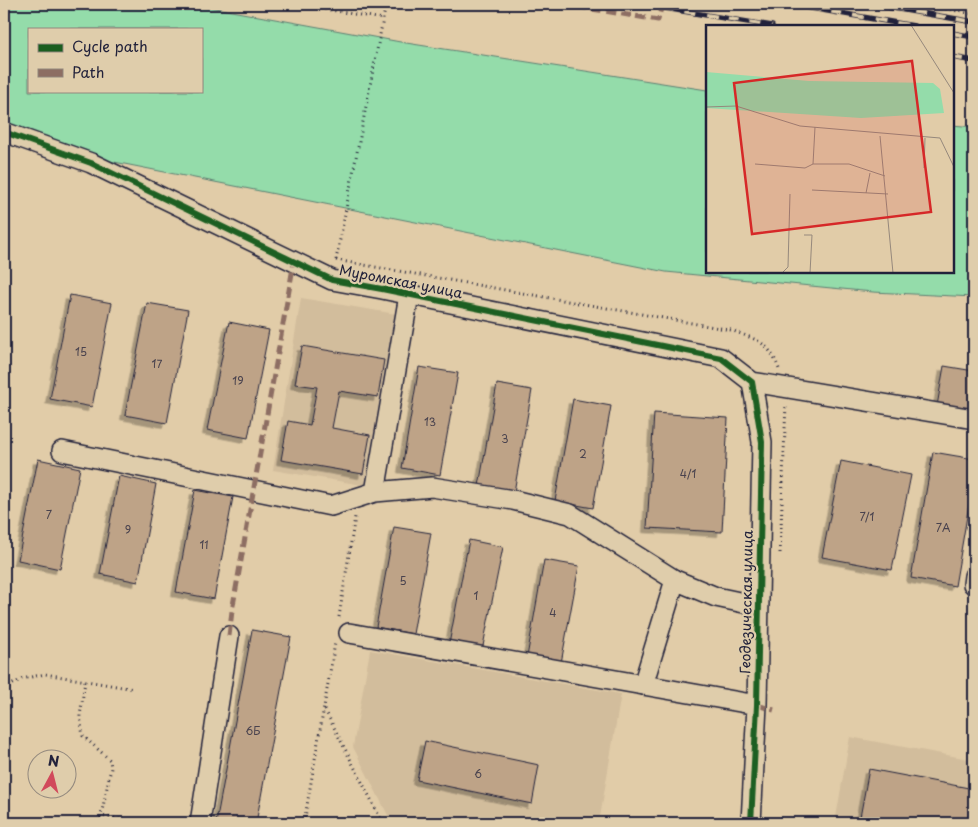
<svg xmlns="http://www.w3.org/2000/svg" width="978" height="827" font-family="'Playpen Sans',sans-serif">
	<defs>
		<filter id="shadow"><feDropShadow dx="-4.5" dy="4.5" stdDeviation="0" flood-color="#0004"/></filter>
	</defs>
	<rect width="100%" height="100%" fill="#e1cca8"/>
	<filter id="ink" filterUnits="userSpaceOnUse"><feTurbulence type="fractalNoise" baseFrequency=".02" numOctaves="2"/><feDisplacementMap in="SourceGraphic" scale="10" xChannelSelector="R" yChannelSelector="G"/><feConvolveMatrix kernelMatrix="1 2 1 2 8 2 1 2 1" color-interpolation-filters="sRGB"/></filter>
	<g filter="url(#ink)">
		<path fill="#d2bd9c" d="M 301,298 L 396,314 L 368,486 L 273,470 Z
			M 370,650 L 621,694 L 599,823 L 392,823 L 353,747 Z
			M 850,737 L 974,760 L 974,823 L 835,823 Z"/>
		<path fill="#94dcaa" stroke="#5b7f72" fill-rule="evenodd" d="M 4,4 L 193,4 L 406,43 L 707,90 L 707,271 L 952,271 L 952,125 L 974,127 L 974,297 L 873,292 L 666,272 L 4,140 ZM 29,29 L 201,29 L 201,91 L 29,91 Z"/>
		<path fill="#bea387" stroke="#22223b" filter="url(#shadow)" d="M 70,295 L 112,303 L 92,407 L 50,399 Z
			M 147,303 L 188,310 L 167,423 L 125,415 Z
			M 229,322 L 269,330 L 248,438 L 207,430 Z
			M 302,346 L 384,360 L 378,397 L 339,391 L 332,428 L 370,435 L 363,474 L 281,460 L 288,421 L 310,425 L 317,387 L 295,384 Z
			M 944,366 L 974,371 L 974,413 L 937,406 Z
			M 419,367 L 458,373 L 440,475 L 402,468 Z
			M 497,384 L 532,390 L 514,492 L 479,486 Z
			M 573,399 L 611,406 L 593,508 L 555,501 Z
			M 654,413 L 728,418 L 722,532 L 647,528 Z
			M 933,452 L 974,459 L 974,475 L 955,586 L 911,578 Z
			M 38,459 L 80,468 L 60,569 L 18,560 Z
			M 841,461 L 911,475 L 892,570 L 822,557 Z
			M 119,476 L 156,484 L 138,582 L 100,574 Z
			M 195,490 L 233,497 L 214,599 L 176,592 Z
			M 394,527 L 431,533 L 413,634 L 376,627 Z
			M 469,540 L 503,547 L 482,651 L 449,644 Z
			M 544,560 L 579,566 L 561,663 L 527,657 Z
			M 252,630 L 291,637 L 256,823 L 216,823 Z
			M 425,741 L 539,765 L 532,804 L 417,780 Z
			M 869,769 L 974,789 L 974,823 L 859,823 Z"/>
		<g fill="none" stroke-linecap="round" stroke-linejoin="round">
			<g stroke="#22223b" stroke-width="22">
				<path id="minor" d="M 4,132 L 91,163 L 332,280 L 382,289 L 721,358 L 752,382 L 974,419
					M 409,295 L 375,492 L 432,487 L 513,500 L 570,514 L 675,580 L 716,597 L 758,606
					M 62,451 L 331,506 L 375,492
					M 973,584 L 974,576
					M 349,633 L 757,705
					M 643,685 L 675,580
					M 200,823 L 229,636
					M 751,823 L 757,705 L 762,442 L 752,382"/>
			</g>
			<path stroke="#22223b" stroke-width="3" stroke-dasharray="1 4" stroke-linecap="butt" d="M 295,4 L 383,19
				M 921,4 L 974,14
				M 336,260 L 731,330 C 758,341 768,340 779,369
				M 336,260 L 386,4
				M 780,553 L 786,404
				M 339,617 L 355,517
				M 85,681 L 80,716 L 83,736 L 110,760 L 111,768 L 101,816
				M 4,689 L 22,679 L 45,674 L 134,689
				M 325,710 L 383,823
				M 100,823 L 101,816 L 142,823
				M 304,823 L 335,643"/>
			<use href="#minor" stroke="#dfcdab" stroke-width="19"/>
			<g stroke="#22223b" stroke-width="5.5">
				<path id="rail" d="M 641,4 L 772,26
					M 788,4 L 914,26
					M 870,4 L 974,22
					M 952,33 L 974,37
					M 952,57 L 974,61"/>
			</g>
			<use href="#rail" stroke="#dfcdab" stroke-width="4" stroke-dasharray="11" stroke-linecap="butt"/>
			<path stroke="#8d6e63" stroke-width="5" stroke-dasharray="10 5" stroke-linecap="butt" d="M 562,4 L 658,20 L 662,4
				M 229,636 L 232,611 L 294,262
				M 757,705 L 774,710"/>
			<g stroke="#dfcdab" stroke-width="9">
				<path id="cycleway" d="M 4,132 L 91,163 L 332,280 L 382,289 L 721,358 L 752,382 L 762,442 L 757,705 L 751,823"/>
			</g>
			<use href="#cycleway" stroke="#1b5e20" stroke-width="6"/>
		</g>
	</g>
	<g text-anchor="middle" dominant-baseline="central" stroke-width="4.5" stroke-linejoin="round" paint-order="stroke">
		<g font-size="11" fill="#49424e">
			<text x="81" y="351">15</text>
			<text x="157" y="363">17</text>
			<text x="238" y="380">19</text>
			<text x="430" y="421">13</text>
			<text x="505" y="438">3</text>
			<text x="583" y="453">2</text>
			<text x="688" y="473">4/1</text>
			<text x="49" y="514">7</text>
			<text x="867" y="516">7/1</text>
			<text x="943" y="527">7А</text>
			<text x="128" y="529">9</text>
			<text x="204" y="544">11</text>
			<text x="403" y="580">5</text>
			<text x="476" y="595">1</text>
			<text x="553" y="612">4</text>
			<text x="253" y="730">6Б</text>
			<text x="478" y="773">6</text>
		</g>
		<g font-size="14" fill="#22223b" stroke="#dfcdab">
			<text transform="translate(401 281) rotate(11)">Муромская улица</text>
			<text transform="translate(746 602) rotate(-89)">Геодезическая улица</text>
		</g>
	</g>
	<g transform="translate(706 25)">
		<rect width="248" height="248" fill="#e1cca8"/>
		<path d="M 0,47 L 103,56 L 227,58 L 234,64 L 238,88 L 155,93 L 0,83 Z" fill="#94dcaa"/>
		<path fill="none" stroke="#95887c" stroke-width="1" d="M 205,0 L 248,68M 0,82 L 30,81 L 94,101 L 234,113 L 248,142M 109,102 L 107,139 L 143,139 L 179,151M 174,111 L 187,248M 49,139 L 99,143 L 107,139M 218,143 L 219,113M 106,165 L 182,169M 160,168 L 164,148M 98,210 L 106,210 L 104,248M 76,248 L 82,242 L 84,169"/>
		<path fill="#d62828" fill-opacity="0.15" stroke="#d62828" stroke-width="2.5" d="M 206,36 L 225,187 L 46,209 L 28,58 Z"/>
		<rect width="248" height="248" fill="none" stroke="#22223b" stroke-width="2.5"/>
	</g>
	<rect width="978" height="827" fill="none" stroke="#dfcdab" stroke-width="20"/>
	<rect x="10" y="10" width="958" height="807" fill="none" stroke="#22223b" stroke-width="2" filter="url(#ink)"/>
	<rect x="28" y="28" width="175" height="65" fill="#dfcdab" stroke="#93897e"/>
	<rect x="38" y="44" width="25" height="8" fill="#1b5e20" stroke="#93897e"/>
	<text x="72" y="52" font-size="15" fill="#22223b">Cycle path</text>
	<rect x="38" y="69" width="25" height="8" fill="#8d6e63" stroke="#93897e"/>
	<text x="72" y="78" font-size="15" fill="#22223b">Path</text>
	<g transform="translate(52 774) rotate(7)"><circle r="24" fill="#dfcdab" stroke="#93897e"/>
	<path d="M0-4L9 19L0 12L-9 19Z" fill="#d1495b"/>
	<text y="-8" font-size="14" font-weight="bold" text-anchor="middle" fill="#22223b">N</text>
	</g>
</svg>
